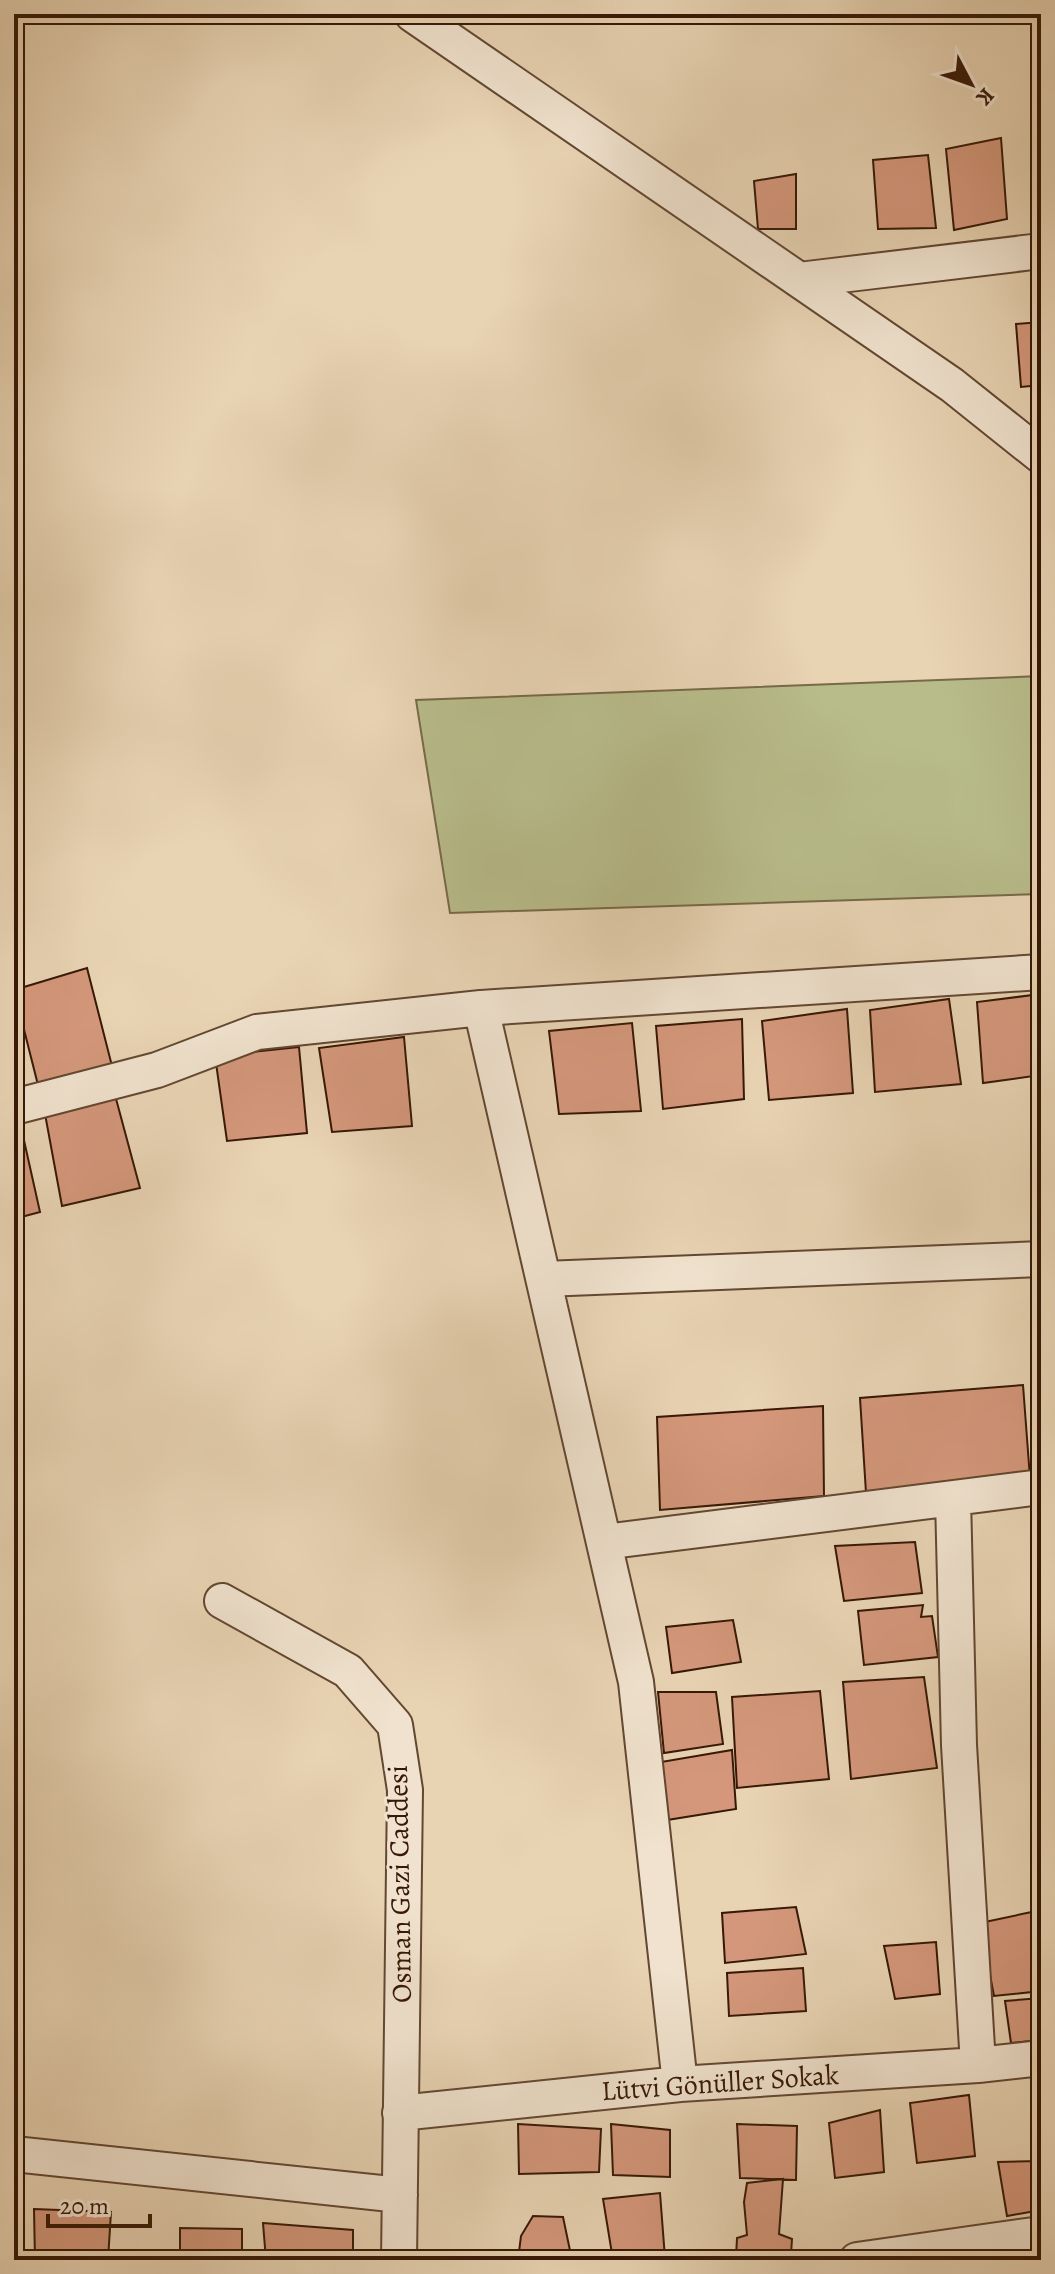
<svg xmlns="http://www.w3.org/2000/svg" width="1055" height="2274" font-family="Alegreya,serif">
	<rect width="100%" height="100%" fill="#e8d3b3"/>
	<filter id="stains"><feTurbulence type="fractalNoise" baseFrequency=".0025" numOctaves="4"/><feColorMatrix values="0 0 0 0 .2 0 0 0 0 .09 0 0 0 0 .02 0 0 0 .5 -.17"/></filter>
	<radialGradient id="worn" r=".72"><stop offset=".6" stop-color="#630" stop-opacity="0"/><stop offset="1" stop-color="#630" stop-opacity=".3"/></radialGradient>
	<path fill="#b8bc8b" stroke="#786a48" stroke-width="2" d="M 1041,676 L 1041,894 L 450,913 L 416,700 Z"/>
	<path fill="#d4977b" stroke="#371806" stroke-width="2" d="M 1001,138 L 1007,219 L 954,230 L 946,149 Z
		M 928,155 L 936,228 L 878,229 L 873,160 Z
		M 796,174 L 796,229 L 758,229 L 754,181 Z
		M 1041,322 L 1041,385 L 1021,387 L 1016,324 Z
		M 87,968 L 112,1066 L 39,1089 L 14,990 Z
		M 1041,994 L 1041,1075 L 983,1083 L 977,1002 Z
		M 949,999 L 961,1084 L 875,1092 L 870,1010 Z
		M 847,1009 L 853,1093 L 769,1100 L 762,1021 Z
		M 742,1019 L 744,1099 L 663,1109 L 656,1026 Z
		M 632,1023 L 641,1111 L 559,1114 L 549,1031 Z
		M 404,1037 L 412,1126 L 332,1132 L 319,1048 Z
		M 299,1047 L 307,1133 L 227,1141 L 215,1056 Z
		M 115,1095 L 140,1188 L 62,1206 L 45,1114 Z
		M 19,1118 L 40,1212 L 14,1219 L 14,1120 Z
		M 1023,1385 L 1030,1478 L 866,1493 L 860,1398 Z
		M 823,1406 L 824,1496 L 660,1510 L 657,1417 Z
		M 915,1542 L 922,1593 L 844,1601 L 835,1546 Z
		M 923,1605 L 921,1617 L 932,1616 L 938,1657 L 864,1665 L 858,1611 Z
		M 733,1620 L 741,1662 L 672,1673 L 666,1627 Z
		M 924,1677 L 937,1768 L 851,1779 L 843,1682 Z
		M 820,1691 L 829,1779 L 737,1788 L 732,1697 Z
		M 658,1692 L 716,1692 L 723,1744 L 664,1753 Z
		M 732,1750 L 736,1809 L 667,1820 L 661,1762 Z
		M 796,1907 L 806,1954 L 725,1963 L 722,1913 Z
		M 1041,1910 L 1041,1991 L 994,1996 L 980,1923 Z
		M 936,1942 L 940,1994 L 895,1999 L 884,1946 Z
		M 803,1968 L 806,2011 L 729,2016 L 727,1973 Z
		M 1041,1998 L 1041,2040 L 1011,2043 L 1005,2001 Z
		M 969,2095 L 975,2156 L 917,2163 L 910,2103 Z
		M 880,2110 L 884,2172 L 835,2178 L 829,2123 Z
		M 518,2124 L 601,2129 L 599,2172 L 519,2174 Z
		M 611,2124 L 670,2130 L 670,2177 L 613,2175 Z
		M 737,2124 L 797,2126 L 796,2180 L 740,2178 Z
		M 1041,2161 L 1041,2210 L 1007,2216 L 998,2162 Z
		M 783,2179 L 779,2234 L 792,2239 L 791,2254 L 736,2257 L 737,2238 L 747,2235 L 744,2202 L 747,2183 Z
		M 660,2193 L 665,2258 L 613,2260 L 603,2199 Z
		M 34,2209 L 111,2212 L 108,2260 L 35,2260 Z
		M 533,2216 L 563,2217 L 572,2260 L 518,2260 L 521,2236 Z
		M 263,2223 L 353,2230 L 353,2260 L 266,2260 Z
		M 180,2228 L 242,2229 L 242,2260 L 180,2260 Z"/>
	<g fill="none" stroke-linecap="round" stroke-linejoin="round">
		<g stroke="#634731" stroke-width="38">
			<path id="minor" d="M 412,14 L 952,385 L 1041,456
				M 799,280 L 1041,251
				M 481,1008 L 636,1682 L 680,2084
				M 14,1107 L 157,1070 L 257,1032 L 481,1008 L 1041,972
				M 544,1279 L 1041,1259
				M 953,1498 L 959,1745 L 978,2065
				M 604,1542 L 1041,1487
				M 222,1601 L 348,1671 L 395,1725 L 405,1790 L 399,2260
				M 400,2113 L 680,2084 L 978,2065 L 1041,2058
				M 14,2154 L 400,2195
				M 857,2260 L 1041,2234"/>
		</g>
		<use href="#minor" stroke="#f0e2ce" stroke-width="34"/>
	</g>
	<g text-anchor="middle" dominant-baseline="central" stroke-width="6" stroke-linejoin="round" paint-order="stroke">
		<g font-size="28" fill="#371806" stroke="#f0e2ce">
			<text transform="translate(400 1884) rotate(-91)">Osman Gazi Caddesi</text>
			<text transform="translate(720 2083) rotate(-4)">Lütvi Gönüller Sokak</text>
		</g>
	</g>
	<rect width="1055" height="2274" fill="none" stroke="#e8d3b3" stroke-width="48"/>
	<rect x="16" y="16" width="1023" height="2242" fill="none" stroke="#371806" stroke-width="4"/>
	<rect x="24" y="24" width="1007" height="2226" fill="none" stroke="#371806" stroke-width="2"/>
	<g transform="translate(971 84) rotate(131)" stroke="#f0e2ce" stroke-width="6" paint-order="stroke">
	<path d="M0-6L14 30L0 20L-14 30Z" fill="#371806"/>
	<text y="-12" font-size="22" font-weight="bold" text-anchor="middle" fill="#371806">K</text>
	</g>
	<path d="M48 2214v12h102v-12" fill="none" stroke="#371806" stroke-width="4"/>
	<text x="60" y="2214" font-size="24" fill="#371806" stroke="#f0e2ce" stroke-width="6" paint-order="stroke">20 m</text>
	<rect width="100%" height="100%" filter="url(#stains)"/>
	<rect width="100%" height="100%" fill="url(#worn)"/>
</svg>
